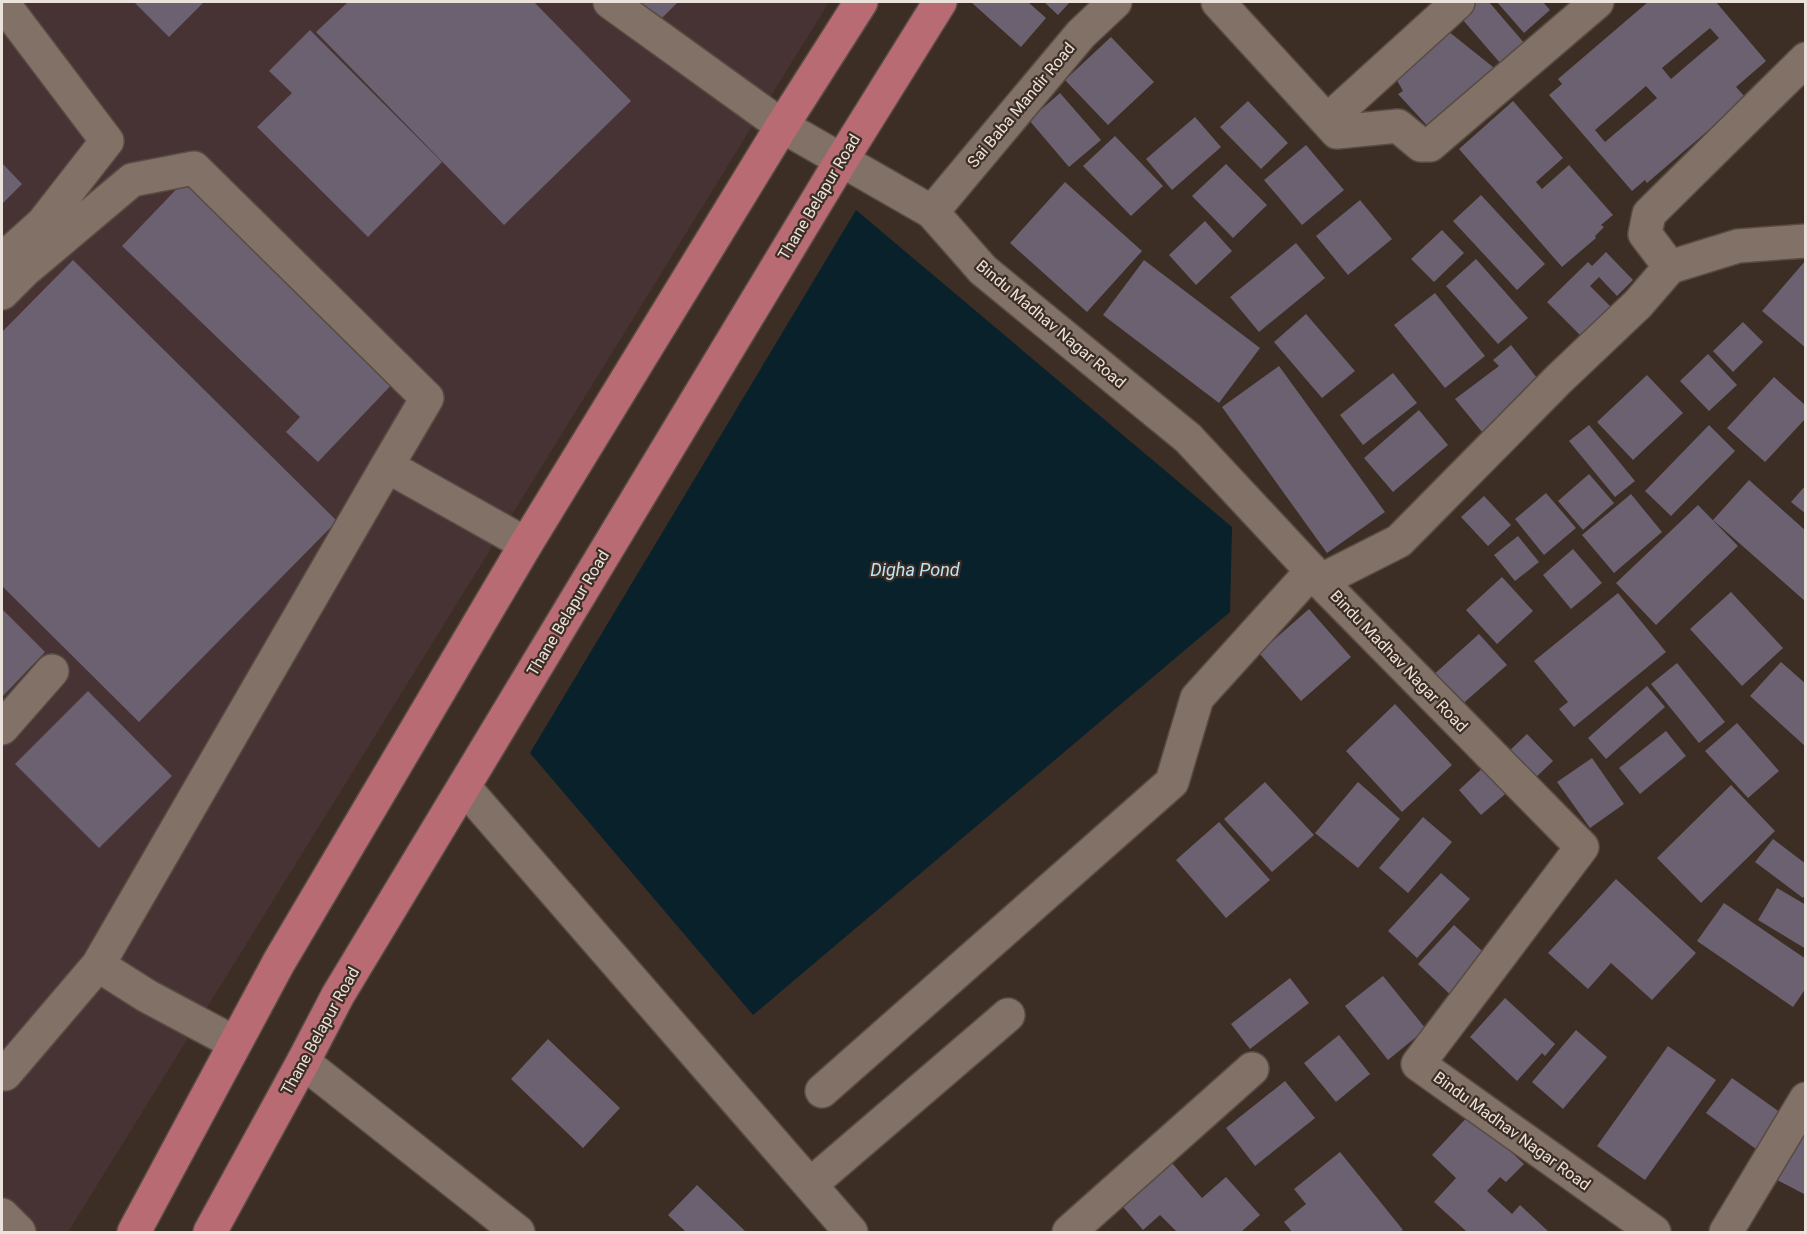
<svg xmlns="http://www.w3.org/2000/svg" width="1807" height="1234" font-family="Roboto,sans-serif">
	<rect width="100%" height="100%" fill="#3c2e24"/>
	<path fill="#473334" d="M 2,2 L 829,2 L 68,1232 L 2,1232 Z"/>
	<path fill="#09212b" d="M 856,210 L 1232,527 L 1230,612 L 753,1015 L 530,753 Z"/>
	<path fill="#6b6171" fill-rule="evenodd" d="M 134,2 L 204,2 L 169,37 Z
		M 348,2 L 534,2 L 631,101 L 504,225 L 316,32 Z
		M 631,2 L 678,2 L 655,25 Z
		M 971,2 L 1028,2 L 1046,18 L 1021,47 Z
		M 1044,2 L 1070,2 L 1058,15 Z
		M 1468,2 L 1489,2 L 1525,44 L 1501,64 L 1456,12 Z
		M 1497,2 L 1543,2 L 1550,10 L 1524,33 Z
		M 1648,2 L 1716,2 L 1766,61 L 1736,87 L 1746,98 L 1647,183 L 1645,180 L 1632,191 L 1549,95 L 1562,84 L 1558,79 ZM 1710,28 L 1719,38 L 1671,79 L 1662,68 ZM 1646,86 L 1657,98 L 1605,142 L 1595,130 Z
		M 1443,27 L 1498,71 L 1433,132 L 1398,94 L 1403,91 L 1391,70 Z
		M 310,30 L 442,162 L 368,237 L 257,127 L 292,93 L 269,71 Z
		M 1111,37 L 1154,82 L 1108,125 L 1065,80 Z
		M 1060,93 L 1101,140 L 1069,167 L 1029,120 Z
		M 1248,101 L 1288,143 L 1261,169 L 1220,127 Z
		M 1513,101 L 1563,158 L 1536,182 L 1542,189 L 1569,165 L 1613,215 L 1601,225 L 1604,227 L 1595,236 L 1596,238 L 1562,267 L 1459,149 Z
		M 1195,117 L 1221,147 L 1172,190 L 1146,159 Z
		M 1115,136 L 1163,186 L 1131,216 L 1083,166 Z
		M 1306,145 L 1344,190 L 1302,225 L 1264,180 Z
		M 2,163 L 22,184 L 2,204 Z
		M 1226,164 L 1267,205 L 1233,238 L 1192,196 Z
		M 189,176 L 398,378 L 318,462 L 286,432 L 300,417 L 122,246 Z
		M 1065,182 L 1142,251 L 1087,312 L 1010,243 Z
		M 1481,195 L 1545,264 L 1517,290 L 1453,221 Z
		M 1360,200 L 1392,239 L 1348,275 L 1316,236 Z
		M 1205,221 L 1232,251 L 1196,285 L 1169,255 Z
		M 1442,230 L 1464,253 L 1434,282 L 1411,259 Z
		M 1296,243 L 1325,278 L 1259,332 L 1230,297 Z
		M 1606,252 L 1633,280 L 1617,296 L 1599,277 L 1590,286 L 1612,308 L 1582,337 L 1547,302 L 1588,262 L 1592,266 Z
		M 1476,259 L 1528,318 L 1498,344 L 1446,286 Z
		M 73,260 L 337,521 L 139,722 L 2,586 L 2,332 Z
		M 1144,260 L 1260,348 L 1219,403 L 1103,315 Z
		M 1806,260 L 1806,348 L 1762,311 Z
		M 1435,293 L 1485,356 L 1445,388 L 1394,325 Z
		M 1306,314 L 1355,371 L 1322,398 L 1274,342 Z
		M 1743,322 L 1763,342 L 1733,372 L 1713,351 Z
		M 1511,345 L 1541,383 L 1482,432 L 1455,399 L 1499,366 L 1493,360 Z
		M 1708,354 L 1737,385 L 1709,411 L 1680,381 Z
		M 1279,366 L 1385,512 L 1327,553 L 1222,407 Z
		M 1393,373 L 1417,403 L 1363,445 L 1340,415 Z
		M 1647,375 L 1683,413 L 1633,460 L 1597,422 Z
		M 1774,377 L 1806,406 L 1806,418 L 1765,462 L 1727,428 Z
		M 1419,410 L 1448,445 L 1393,492 L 1364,458 Z
		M 1589,425 L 1635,481 L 1615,497 L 1569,441 Z
		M 1709,425 L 1735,451 L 1671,516 L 1645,491 Z
		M 1589,474 L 1614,503 L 1583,530 L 1558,501 Z
		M 1749,480 L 1806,531 L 1806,602 L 1713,520 Z
		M 1806,485 L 1806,514 L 1791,502 Z
		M 1546,493 L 1576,528 L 1544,555 L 1515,519 Z
		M 1631,494 L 1662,532 L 1614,573 L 1582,535 Z
		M 1484,496 L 1511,525 L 1488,546 L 1461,517 Z
		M 1698,505 L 1738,546 L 1656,625 L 1616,583 Z
		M 1518,536 L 1539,562 L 1515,581 L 1494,555 Z
		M 1573,549 L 1602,583 L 1571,609 L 1543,575 Z
		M 1502,577 L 1533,611 L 1497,644 L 1466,610 Z
		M 1731,592 L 1783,648 L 1742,686 L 1690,629 Z
		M 1618,593 L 1666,652 L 1574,727 L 1559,709 L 1568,702 L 1534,661 Z
		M 2,609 L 45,652 L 2,697 Z
		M 1309,609 L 1351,657 L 1301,701 L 1259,653 Z
		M 1479,634 L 1507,665 L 1459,707 L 1431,677 Z
		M 1781,662 L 1806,684 L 1806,747 L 1750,696 Z
		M 1677,663 L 1725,722 L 1699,743 L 1651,684 Z
		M 1647,686 L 1665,707 L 1606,759 L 1588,738 Z
		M 88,691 L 172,776 L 99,848 L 15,764 Z
		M 1395,704 L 1452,765 L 1402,812 L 1346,751 Z
		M 1737,723 L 1779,771 L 1748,798 L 1705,751 Z
		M 1666,731 L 1686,756 L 1640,794 L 1619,768 Z
		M 1527,734 L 1553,761 L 1533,780 L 1508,752 Z
		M 1592,758 L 1624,804 L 1590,828 L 1557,782 Z
		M 1488,763 L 1511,789 L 1481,815 L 1459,790 Z
		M 1265,782 L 1314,835 L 1272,872 L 1224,819 Z
		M 1358,782 L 1400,819 L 1358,868 L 1315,833 Z
		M 1731,785 L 1775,831 L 1701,903 L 1657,858 Z
		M 1423,817 L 1452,842 L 1408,893 L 1379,868 Z
		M 1219,822 L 1270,880 L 1226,918 L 1176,860 Z
		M 1773,839 L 1806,864 L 1806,894 L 1803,898 L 1755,862 Z
		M 1441,873 L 1470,899 L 1417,958 L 1388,931 Z
		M 1616,879 L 1696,953 L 1652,1000 L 1611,963 L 1588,989 L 1548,953 Z
		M 1777,888 L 1806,905 L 1806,949 L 1758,920 Z
		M 1724,903 L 1806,959 L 1806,988 L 1793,1007 L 1697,941 Z
		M 1454,925 L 1492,960 L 1455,999 L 1418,964 Z
		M 1383,976 L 1426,1029 L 1388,1060 L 1345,1006 Z
		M 1290,978 L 1309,1003 L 1250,1049 L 1231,1024 Z
		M 1505,998 L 1555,1044 L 1545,1056 L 1542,1053 L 1517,1081 L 1470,1037 Z
		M 1576,1030 L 1607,1057 L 1563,1109 L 1532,1082 Z
		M 1339,1035 L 1370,1074 L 1336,1102 L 1304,1063 Z
		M 548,1039 L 620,1108 L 583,1148 L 511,1079 Z
		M 1668,1046 L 1716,1080 L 1645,1180 L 1597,1146 Z
		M 1732,1078 L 1781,1113 L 1756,1149 L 1706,1113 Z
		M 1285,1081 L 1315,1118 L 1255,1166 L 1226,1128 Z
		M 1470,1114 L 1524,1164 L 1506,1182 L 1500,1177 L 1487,1191 L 1512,1214 L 1520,1205 L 1549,1232 L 1467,1232 L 1434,1202 L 1456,1178 L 1432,1155 Z
		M 1806,1117 L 1806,1195 L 1775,1179 Z
		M 1340,1152 L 1403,1230 L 1399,1232 L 1292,1232 L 1284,1222 L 1306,1204 L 1294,1189 Z
		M 1166,1156 L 1202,1198 L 1226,1177 L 1260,1215 L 1241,1232 L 1177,1232 L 1160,1215 L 1143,1230 L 1117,1200 Z
		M 697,1185 L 746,1232 L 686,1232 L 668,1215 Z"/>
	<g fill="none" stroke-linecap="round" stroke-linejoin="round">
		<g stroke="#574b43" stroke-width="36">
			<path id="minor" d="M 610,2 L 782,126 L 932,212 L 983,270 L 1188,438 L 1312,571 L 1320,581 L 1582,847 L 1418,1064 L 1654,1232
				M 1218,2 L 1337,132 L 1398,126 L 1421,145 L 1430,145 L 1597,2
				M 1327,121 L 1458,2
				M 932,212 L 1081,34 L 1115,2
				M 2,260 L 43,223 L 107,141 L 2,2
				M 1670,267 L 1645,234 L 1649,214 L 1806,59
				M 2,293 L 24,271 L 132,180 L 194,168 L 427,398 L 387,466 L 526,544
				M 1320,581 L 1399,541 L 1559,379 L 1638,304 L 1670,267 L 1738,246 L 1806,241
				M 2,728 L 52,671
				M 464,787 L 851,1232
				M 98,965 L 147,996 L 235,1043
				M 303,1062 L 518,1232
				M 5,1074 L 98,965 L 387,466
				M 822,1091 L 1172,782 L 1197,698 L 1312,571
				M 810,1185 L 1008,1015
				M 2,1215 L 19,1232
				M 1069,1232 L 1252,1069
				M 1726,1232 L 1806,1099"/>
		</g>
		<g stroke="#574b43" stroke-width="36">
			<path id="major" d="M 134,1232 L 279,962 L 526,544 L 782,126 L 861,2
				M 210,1232 L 303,1062 L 338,995 L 841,161 L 940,2"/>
		</g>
		<use href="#minor" stroke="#827166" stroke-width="33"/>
		<use href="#major" stroke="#b96b74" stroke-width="33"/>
	</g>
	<g text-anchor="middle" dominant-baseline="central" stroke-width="4.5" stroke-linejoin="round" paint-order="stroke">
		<g font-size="16" fill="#ece2dc" stroke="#3c2e24">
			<text transform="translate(1021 105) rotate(-50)">Sai Baba Mandir Road</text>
			<text transform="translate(819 197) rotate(-59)">Thane Belapur Road</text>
			<text transform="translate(1051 324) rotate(40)">Bindu Madhav Nagar Road</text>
			<text transform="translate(568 613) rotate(-59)">Thane Belapur Road</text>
			<text transform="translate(1399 661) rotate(46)">Bindu Madhav Nagar Road</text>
			<text transform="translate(320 1031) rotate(-61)">Thane Belapur Road</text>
			<text transform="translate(1512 1131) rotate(36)">Bindu Madhav Nagar Road</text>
		</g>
		<g font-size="18" font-style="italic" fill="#bde4f6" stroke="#3c2e24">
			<text x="915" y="569">Digha Pond</text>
		</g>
	</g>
	<rect width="1807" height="1234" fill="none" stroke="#ece2dc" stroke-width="6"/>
</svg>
